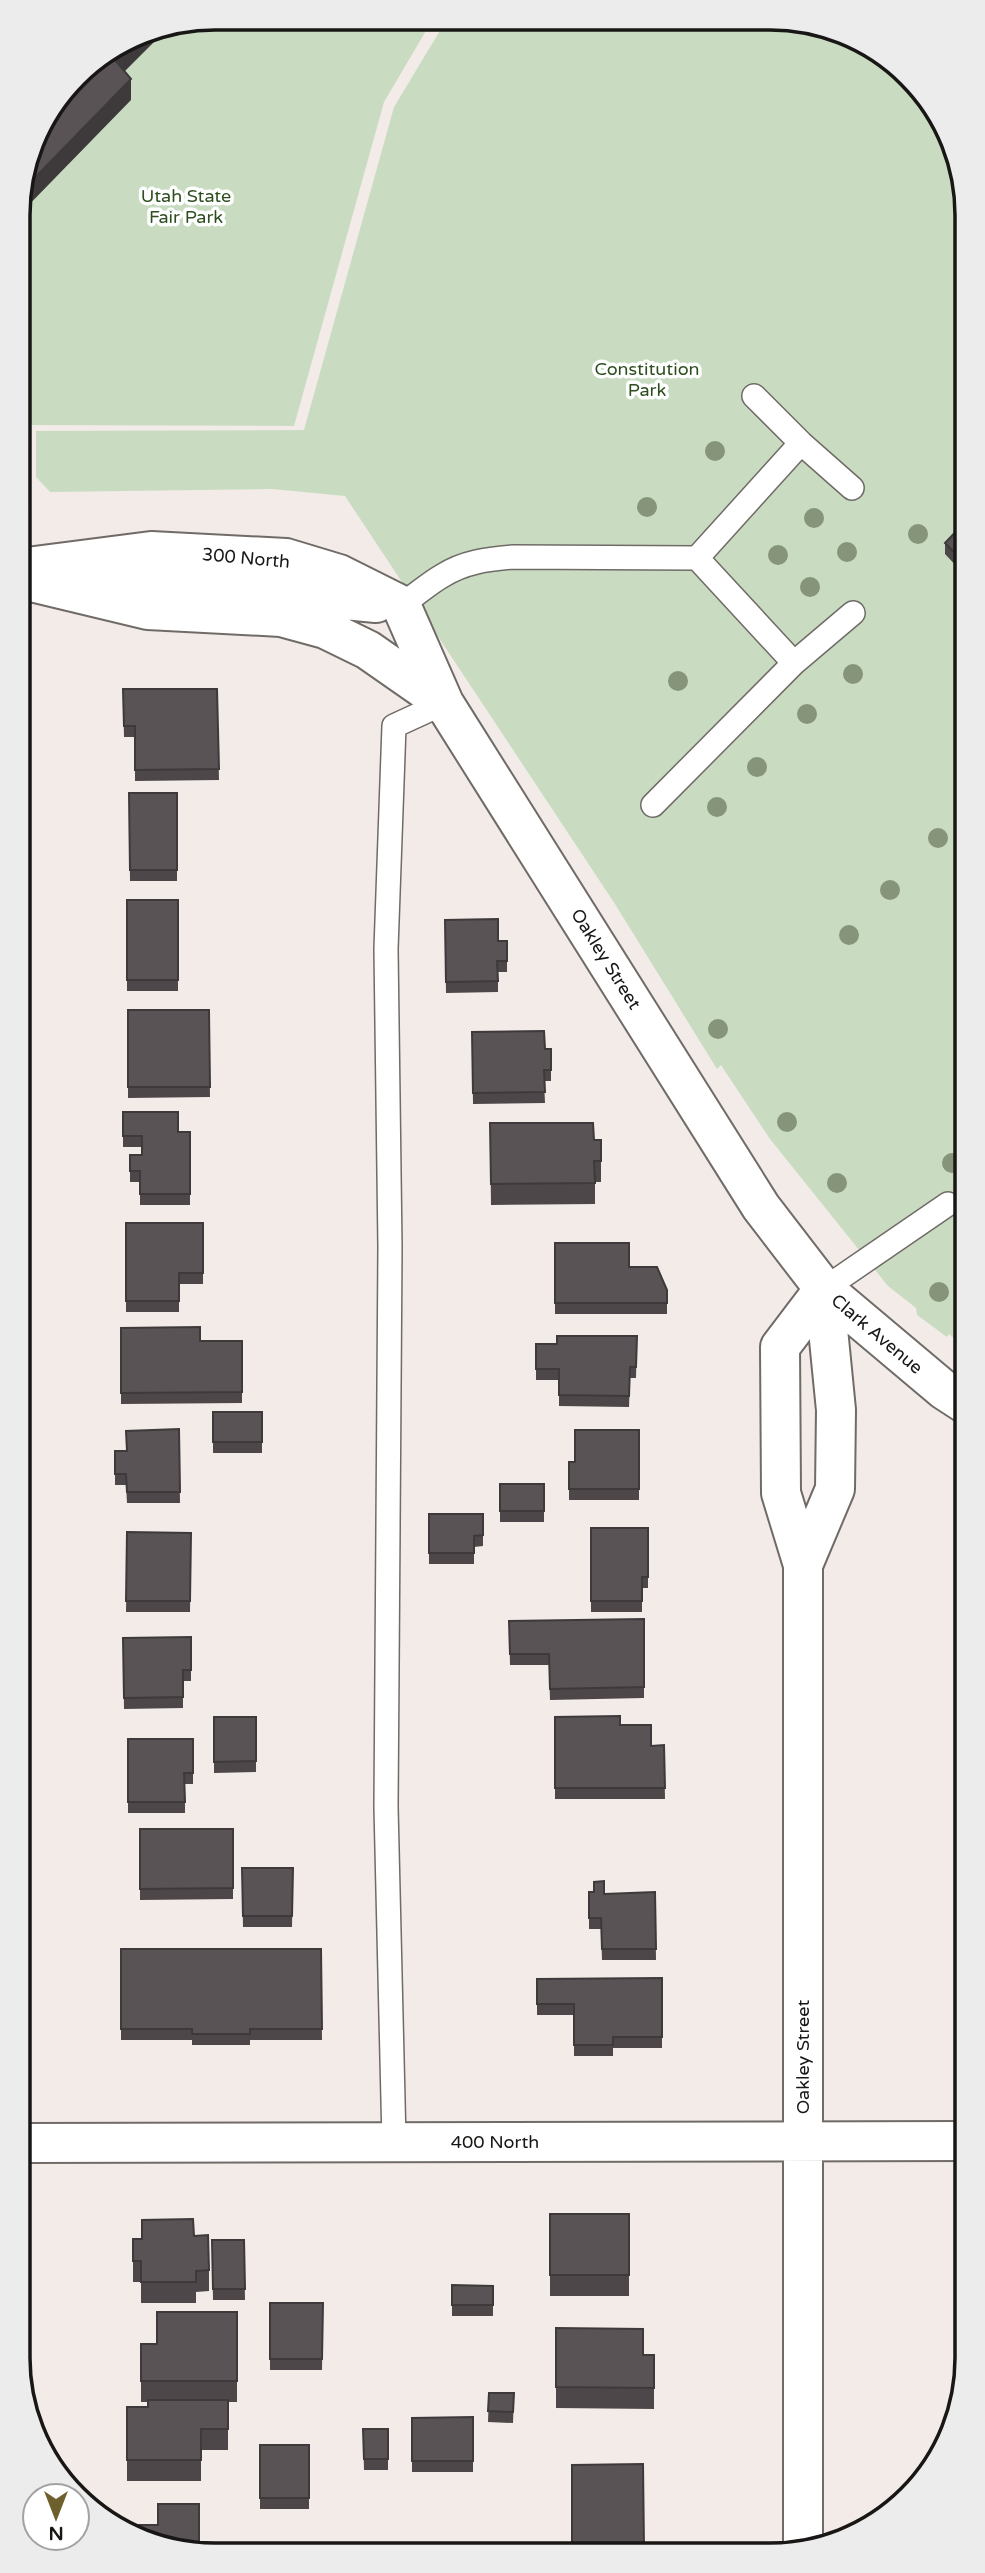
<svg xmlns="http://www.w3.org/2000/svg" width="985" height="2573" font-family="'Varela Round',sans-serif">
	<rect width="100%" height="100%" fill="#f2ebe7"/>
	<path fill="#c9dcc2" d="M 215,18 L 433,19 L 384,102 L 294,426 L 19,425 L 18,202 L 140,32 Z
		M 447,19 L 808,21 L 909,75 L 961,164 L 964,1346 L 949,1334 L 947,1337 L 917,1315 L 916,1308 L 888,1286 L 770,1139 L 721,1065 L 717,1069 L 615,904 L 345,496 L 272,489 L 50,492 L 36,477 L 36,431 L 304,430 L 394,107 Z"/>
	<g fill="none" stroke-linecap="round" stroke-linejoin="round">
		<g stroke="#706b67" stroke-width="26">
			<path id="service" d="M 754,396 L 801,443 L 852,488
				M 697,558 L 801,443
				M 401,605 C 415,596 428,584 442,576 C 464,562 488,559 513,557 L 697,558 L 794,663
				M 653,805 L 794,663 L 853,613
				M 824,1289 L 948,1204
				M 394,2142 L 386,1807 L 390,1247 L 386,949 L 394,726 L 444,703"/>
		</g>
		<g stroke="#706b67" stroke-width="42">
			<path id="minor" d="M 19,568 L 151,551 L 286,558 L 339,574 L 401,605 L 444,703
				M 91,578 L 148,581 L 376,603
				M 19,579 L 148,610 L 281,617 L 325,629 L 368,650 L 444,703 L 761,1207 L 824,1289 L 836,1410 L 835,1489 L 803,1565
				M 824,1289 L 944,1390 L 964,1403
				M 23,2143 L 966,2141
				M 803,2549 L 803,1565 L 781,1493 L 780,1347 L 824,1289"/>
		</g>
		<use href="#service" stroke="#fff" stroke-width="23"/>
		<use href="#minor" stroke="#fff" stroke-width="38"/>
	</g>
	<g fill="#869579">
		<circle cx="715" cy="451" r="10"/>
		<circle cx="647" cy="507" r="10"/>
		<circle cx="814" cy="518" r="10"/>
		<circle cx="918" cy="534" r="10"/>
		<circle cx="847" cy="552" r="10"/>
		<circle cx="778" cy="555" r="10"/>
		<circle cx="810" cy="587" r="10"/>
		<circle cx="853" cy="674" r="10"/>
		<circle cx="678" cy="681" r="10"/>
		<circle cx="807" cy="714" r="10"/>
		<circle cx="757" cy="767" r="10"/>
		<circle cx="717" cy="807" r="10"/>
		<circle cx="938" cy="838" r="10"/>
		<circle cx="890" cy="890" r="10"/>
		<circle cx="849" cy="935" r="10"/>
		<circle cx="718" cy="1029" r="10"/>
		<circle cx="787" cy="1122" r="10"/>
		<circle cx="952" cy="1163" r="10"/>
		<circle cx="837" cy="1183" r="10"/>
		<circle cx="939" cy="1292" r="10"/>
	</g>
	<path fill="#4d474a" d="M 962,525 L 962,572 L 945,554 L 945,543 Z
		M 123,689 L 217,689 L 219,780 L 135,781 L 135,737 L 124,737 Z
		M 129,793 L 177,793 L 177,881 L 130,881 Z
		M 127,900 L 178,900 L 178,991 L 127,991 Z
		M 445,920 L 498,941 L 507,941 L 507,972 L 498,972 L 498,992 L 446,993 Z
		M 128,1010 L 209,1010 L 210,1097 L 128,1098 Z
		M 472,1032 L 545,1049 L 551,1049 L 551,1081 L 544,1081 L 545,1103 L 473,1104 Z
		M 123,1112 L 178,1132 L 190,1132 L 190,1205 L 140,1205 L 140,1182 L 130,1182 L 130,1155 L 142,1155 L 142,1147 L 123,1147 Z
		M 490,1123 L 594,1140 L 601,1140 L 601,1182 L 595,1182 L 595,1204 L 491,1205 Z
		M 126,1223 L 203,1223 L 203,1284 L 179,1284 L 179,1312 L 126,1312 Z
		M 555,1243 L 629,1267 L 667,1290 L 667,1314 L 555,1314 Z
		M 121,1328 L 200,1341 L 242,1341 L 242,1403 L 121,1404 Z
		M 637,1336 L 636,1378 L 630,1378 L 629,1407 L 559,1406 L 559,1380 L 536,1380 L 536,1344 L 557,1344 Z
		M 213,1412 L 262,1412 L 262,1453 L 213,1453 Z
		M 179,1429 L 180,1503 L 127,1503 L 126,1485 L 115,1485 L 115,1462 L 127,1451 Z
		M 639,1430 L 639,1500 L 569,1500 L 569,1462 L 575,1462 Z
		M 500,1484 L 544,1484 L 544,1522 L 500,1522 Z
		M 429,1514 L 483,1514 L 483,1546 L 474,1547 L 474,1564 L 429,1564 Z
		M 591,1528 L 648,1528 L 648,1588 L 642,1588 L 642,1612 L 591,1612 Z
		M 127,1532 L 191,1533 L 190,1612 L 126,1612 Z
		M 958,1613 L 965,1613 L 965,1659 L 958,1659 Z
		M 644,1619 L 644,1698 L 550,1700 L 549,1665 L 510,1665 L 509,1621 Z
		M 191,1637 L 191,1681 L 183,1681 L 183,1708 L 124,1709 L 123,1638 Z
		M 956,1682 L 965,1682 L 965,1729 L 956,1729 Z
		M 214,1717 L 256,1717 L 256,1772 L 214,1773 Z
		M 555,1717 L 620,1725 L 651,1746 L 664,1745 L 665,1799 L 555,1799 Z
		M 128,1739 L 193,1739 L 193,1784 L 185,1784 L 185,1813 L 128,1813 Z
		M 960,1802 L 965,1802 L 966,1873 L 960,1873 Z
		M 140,1829 L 233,1829 L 233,1899 L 140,1900 Z
		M 242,1868 L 293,1868 L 292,1927 L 243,1927 Z
		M 589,1892 L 604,1894 L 655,1892 L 656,1960 L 602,1960 L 601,1929 L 589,1929 Z
		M 956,1905 L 966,1905 L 966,1938 L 957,1938 Z
		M 121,1949 L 321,1949 L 322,2040 L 250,2040 L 250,2045 L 192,2045 L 192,2040 L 121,2040 Z
		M 662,1978 L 662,2048 L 613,2048 L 613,2056 L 574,2056 L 574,2015 L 537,2015 L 537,1979 Z
		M 550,2214 L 629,2214 L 629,2296 L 550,2296 Z
		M 194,2236 L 209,2270 L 209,2291 L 196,2292 L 196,2303 L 141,2303 L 141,2282 L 133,2282 L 133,2239 Z
		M 212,2240 L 244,2240 L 245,2300 L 213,2300 Z
		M 452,2285 L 493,2286 L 493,2316 L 452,2316 Z
		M 270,2303 L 323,2303 L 322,2370 L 270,2370 Z
		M 237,2312 L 237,2402 L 228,2402 L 228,2450 L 201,2450 L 201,2481 L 127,2481 L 127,2407 L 148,2407 L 148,2402 L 141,2402 L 141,2344 L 157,2344 Z
		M 556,2328 L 643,2355 L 654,2355 L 654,2409 L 556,2408 Z
		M 489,2393 L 514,2393 L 513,2423 L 488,2422 Z
		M 473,2417 L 473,2472 L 412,2472 L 412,2418 Z
		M 363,2429 L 388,2429 L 388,2470 L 364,2470 Z
		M 260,2445 L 309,2445 L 309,2509 L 260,2509 Z"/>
	<path fill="#3e3a3c" d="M 170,26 L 115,81 L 115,60 L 143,32 Z
		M 131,79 L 131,100 L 18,216 L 18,202 L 20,193 Z"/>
	<path fill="#595356" stroke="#3e3a3c" stroke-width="2" d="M 140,32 L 143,32 L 115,60 L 131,79 L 20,193 L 38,127 L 84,67 Z
		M 962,525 L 962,561 L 945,543 Z
		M 123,689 L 217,689 L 219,769 L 135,770 L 135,726 L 124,726 Z
		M 129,793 L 177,793 L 177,870 L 130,870 Z
		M 127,900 L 178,900 L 178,980 L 127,980 Z
		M 498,919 L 498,941 L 507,941 L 507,961 L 497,961 L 498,981 L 446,982 L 445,920 Z
		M 128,1010 L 209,1010 L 210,1087 L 128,1087 Z
		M 544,1031 L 545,1049 L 551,1049 L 551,1070 L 544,1070 L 545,1092 L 473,1093 L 472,1032 Z
		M 123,1112 L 178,1112 L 178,1132 L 190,1132 L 190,1194 L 140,1194 L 140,1171 L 130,1171 L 130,1155 L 142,1155 L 142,1136 L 123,1136 Z
		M 490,1123 L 593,1123 L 594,1140 L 601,1140 L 601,1161 L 594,1161 L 595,1183 L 491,1184 Z
		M 126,1223 L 203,1223 L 203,1273 L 179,1273 L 179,1301 L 126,1301 Z
		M 555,1243 L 629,1243 L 629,1267 L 657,1267 L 667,1290 L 667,1303 L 555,1303 Z
		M 200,1327 L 200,1341 L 242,1341 L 242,1392 L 121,1393 L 121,1328 Z
		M 557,1336 L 637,1336 L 636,1367 L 630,1367 L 629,1396 L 559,1395 L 559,1369 L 536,1369 L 536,1344 L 557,1344 Z
		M 213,1412 L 262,1412 L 262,1442 L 213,1442 Z
		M 179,1429 L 180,1492 L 127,1492 L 126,1474 L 115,1474 L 115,1451 L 127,1451 L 126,1431 Z
		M 575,1430 L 639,1430 L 639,1489 L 569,1489 L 569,1462 L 575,1462 Z
		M 500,1484 L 544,1484 L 544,1511 L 500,1511 Z
		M 429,1514 L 483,1514 L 483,1535 L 474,1536 L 474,1553 L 429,1553 Z
		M 591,1528 L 648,1528 L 648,1577 L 642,1577 L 642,1601 L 591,1601 Z
		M 127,1532 L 191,1533 L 190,1601 L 126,1601 Z
		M 958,1613 L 965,1613 L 965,1638 L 958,1638 Z
		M 644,1619 L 644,1687 L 550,1689 L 549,1654 L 510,1654 L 509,1621 Z
		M 191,1637 L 191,1670 L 183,1670 L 183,1697 L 124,1698 L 123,1638 Z
		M 956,1682 L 965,1682 L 965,1708 L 956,1708 Z
		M 620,1716 L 620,1725 L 651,1725 L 651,1746 L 664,1745 L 665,1788 L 555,1788 L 555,1717 Z
		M 214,1717 L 256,1717 L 256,1761 L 214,1762 Z
		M 128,1739 L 193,1739 L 193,1773 L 184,1773 L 185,1802 L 128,1802 Z
		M 960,1802 L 965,1802 L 966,1862 L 960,1862 Z
		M 140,1829 L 233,1829 L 233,1888 L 140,1889 Z
		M 242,1868 L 293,1868 L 292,1916 L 243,1916 Z
		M 604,1881 L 604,1894 L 655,1892 L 656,1949 L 602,1949 L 601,1918 L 589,1918 L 589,1892 L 594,1892 L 594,1882 Z
		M 956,1905 L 966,1905 L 966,1927 L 957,1927 Z
		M 121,1949 L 321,1949 L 322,2029 L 250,2029 L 250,2034 L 192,2034 L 192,2029 L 121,2029 Z
		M 662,1978 L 662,2037 L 613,2037 L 613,2045 L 574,2045 L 574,2004 L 537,2004 L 537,1979 Z
		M 550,2214 L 629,2214 L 629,2275 L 550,2275 Z
		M 193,2219 L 194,2236 L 208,2235 L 209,2270 L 196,2271 L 196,2282 L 141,2282 L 141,2261 L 133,2261 L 133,2239 L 142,2239 L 142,2220 Z
		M 212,2240 L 244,2240 L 245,2289 L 213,2289 Z
		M 452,2285 L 493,2286 L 493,2305 L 452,2305 Z
		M 270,2303 L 323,2303 L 322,2359 L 270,2359 Z
		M 157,2312 L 237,2312 L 237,2381 L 141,2381 L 141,2344 L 157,2344 Z
		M 556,2328 L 643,2329 L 643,2355 L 654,2355 L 654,2388 L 556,2387 Z
		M 489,2393 L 514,2393 L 513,2412 L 488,2411 Z
		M 148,2400 L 228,2400 L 228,2429 L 201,2429 L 201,2460 L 127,2460 L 127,2407 L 148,2407 Z
		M 473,2417 L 473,2461 L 412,2461 L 412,2418 Z
		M 363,2429 L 388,2429 L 388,2459 L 364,2459 Z
		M 260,2445 L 309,2445 L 309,2498 L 260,2498 Z
		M 643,2464 L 644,2550 L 652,2550 L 572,2550 L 572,2465 Z
		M 158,2504 L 199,2504 L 199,2552 L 177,2552 L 132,2528 L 132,2525 L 158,2525 Z"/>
	<g text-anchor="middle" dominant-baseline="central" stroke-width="7" stroke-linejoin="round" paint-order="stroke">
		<g font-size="18" fill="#2e4e1f" stroke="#fff">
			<text x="186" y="196">Utah State<tspan x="186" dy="21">Fair Park</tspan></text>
			<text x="647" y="369">Constitution<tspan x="647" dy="21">Park</tspan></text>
		</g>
		<g font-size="18" fill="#191715" stroke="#fff">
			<text transform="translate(246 558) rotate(5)">300 North</text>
			<text transform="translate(606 959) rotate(58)">Oakley Street</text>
			<text transform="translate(877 1334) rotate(40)">Clark Avenue</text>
			<text transform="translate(803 2057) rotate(-90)">Oakley Street</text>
			<text x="495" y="2142">400 North</text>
		</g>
	</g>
	<path d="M0 0H985V2573H0ZM215 30H770A185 185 0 0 1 955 215V2358A185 185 0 0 1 770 2543H215A185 185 0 0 1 30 2358V215A185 185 0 0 1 215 30Z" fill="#edecec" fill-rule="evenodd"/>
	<path fill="none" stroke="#191715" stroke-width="3.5" d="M215 30H770A185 185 0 0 1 955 215V2358A185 185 0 0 1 770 2543H215A185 185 0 0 1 30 2358V215A185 185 0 0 1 215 30Z"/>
	<g transform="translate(56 2517) rotate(180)"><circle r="33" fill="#ffffff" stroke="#a3a2a1" stroke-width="2"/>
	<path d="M0-5L12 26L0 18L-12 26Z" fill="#6e602d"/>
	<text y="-10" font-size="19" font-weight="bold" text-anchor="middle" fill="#191715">N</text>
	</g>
</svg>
